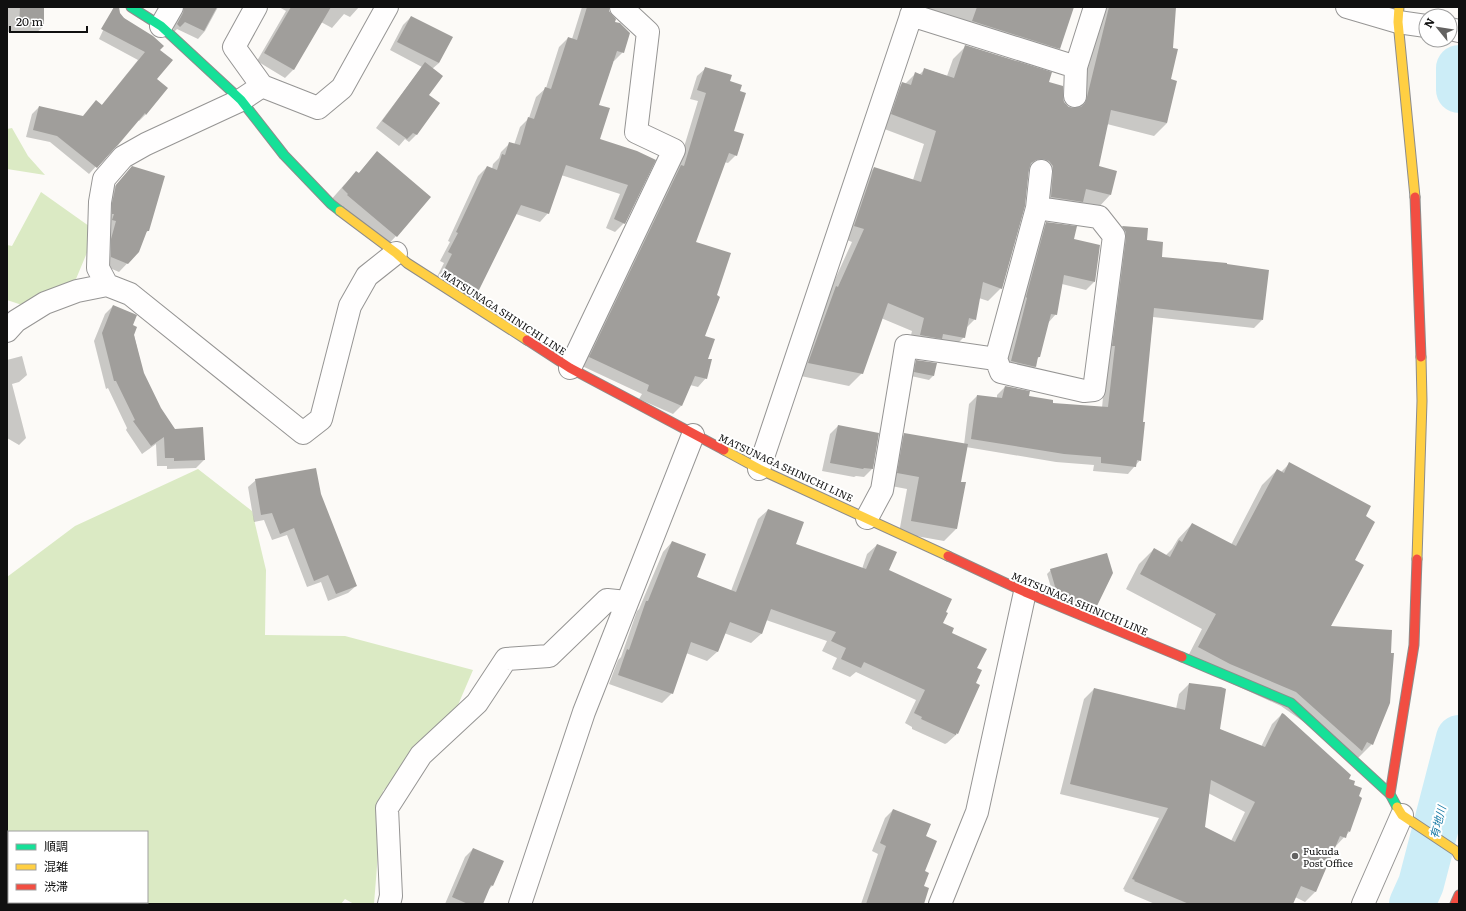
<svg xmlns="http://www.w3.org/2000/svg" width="1466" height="911" font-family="Literata,'Noto Sans JP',serif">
	<rect width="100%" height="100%" fill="#fcfaf7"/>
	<path fill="#dbeac4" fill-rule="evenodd" d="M 12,128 L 28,156 L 45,175 L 7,169 L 7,129 Z
		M 41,192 L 96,231 L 76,279 L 28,307 L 7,300 L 7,245 L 12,246 Z
		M 198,469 L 252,511 L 266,570 L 265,635 L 345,636 L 473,670 L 455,712 L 383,791 L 374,904 L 354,904 L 345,899 L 341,904 L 7,904 L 7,577 L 75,526 ZM 9,832 L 147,832 L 147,902 L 9,902 Z"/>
	<path fill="#0003" fill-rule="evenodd" d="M 7,7 L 30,7 L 43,27 L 36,33 L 7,32 Z
		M 114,7 L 118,7 L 119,14 L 124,18 L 159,50 L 155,79 L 146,114 L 139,121 L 138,120 L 89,174 L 50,142 L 26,137 L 32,114 L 39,107 L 82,117 L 101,106 L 138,60 L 99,39 Z
		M 175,7 L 218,7 L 205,31 L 198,39 L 177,29 L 173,33 Z
		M 279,7 L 359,7 L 350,17 L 344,14 L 332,28 L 321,22 L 293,70 L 285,78 L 257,61 L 286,11 Z
		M 582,7 L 608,7 L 608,11 L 614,22 L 623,52 L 614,61 L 613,61 L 598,105 L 598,139 L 654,160 L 624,223 L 615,232 L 606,228 L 620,194 L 561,175 L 548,213 L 540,222 L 516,214 L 477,291 L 468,300 L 435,281 L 444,263 L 440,261 L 450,242 L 448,241 L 478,176 L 487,167 L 492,169 L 493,164 L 499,158 L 501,152 L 510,143 L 514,145 L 520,127 L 529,118 L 536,97 L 546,88 L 559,47 L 568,38 L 572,39 Z
		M 921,7 L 1073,7 L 1059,48 L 1051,56 Z
		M 1099,7 L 1175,7 L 1167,123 L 1154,136 L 1107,124 L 1098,167 L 1110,195 L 1098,208 L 1038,210 L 1036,174 L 1027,171 L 1001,288 L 988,301 L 979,298 L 975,319 L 966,328 L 964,337 L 951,350 L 908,348 L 912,331 L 881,318 L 862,373 L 849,386 L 796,375 L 827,297 L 852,242 L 842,238 L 861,181 L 874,168 L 913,180 L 924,144 L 879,127 L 890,96 L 903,83 L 905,84 L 916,73 L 919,75 L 925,69 L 947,76 L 953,59 L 966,46 L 1047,82 L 1068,107 L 1075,109 Z
		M 411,17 L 439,63 L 432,69 L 428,95 L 439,104 L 416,135 L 409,142 L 405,139 L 399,146 L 376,128 L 422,67 L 390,50 L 403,25 Z
		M 706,68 L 729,81 L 732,132 L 736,155 L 728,163 L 724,162 L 695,243 L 707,359 L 706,378 L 698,387 L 690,385 L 681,406 L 673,414 L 639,399 L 642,394 L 582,366 L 673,174 L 677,170 L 698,101 L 690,99 L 697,76 Z
		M 377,152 L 430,197 L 396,236 L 384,249 L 330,201 L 344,185 L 356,173 L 358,174 Z
		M 131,168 L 148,231 L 145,233 L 138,252 L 119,272 L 103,265 L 108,194 Z
		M 1047,223 L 1073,240 L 1094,282 L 1086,290 L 1062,284 L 1056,314 L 1048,323 L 1039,357 L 1037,359 L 1035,367 L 1027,375 L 1004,370 L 1038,231 Z
		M 1122,227 L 1147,229 L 1146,241 L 1160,258 L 1262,320 L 1254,328 L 1153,317 L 1141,423 L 1140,460 L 1128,474 L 1093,471 L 1094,465 L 1056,462 L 966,447 L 960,482 L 964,483 L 956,529 L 944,541 L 899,533 L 907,489 L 886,485 L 892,446 L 905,434 L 964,445 L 969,404 L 977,396 L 997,399 L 997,395 L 1005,387 L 1028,397 L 1052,404 L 1102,408 L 1107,354 L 1115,234 Z
		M 113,306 L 132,326 L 143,374 L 160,409 L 175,430 L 204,460 L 196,468 L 167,469 L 167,466 L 157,466 L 156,444 L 142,454 L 126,430 L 127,428 L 108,388 L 106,389 L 94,341 L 105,314 Z
		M 22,356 L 27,375 L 19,382 L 12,384 L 26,438 L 19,445 L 7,438 L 7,360 Z
		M 917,361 L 936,364 L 933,376 L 929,380 L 911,376 L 913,365 Z
		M 838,426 L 872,469 L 864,477 L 856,476 L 854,477 L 822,471 L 830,434 Z
		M 1289,464 L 1364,517 L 1353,561 L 1329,627 L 1372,744 L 1357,759 L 1281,706 L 1185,662 L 1202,629 L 1126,589 L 1139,564 L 1154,549 L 1165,556 L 1172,549 L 1178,539 L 1192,524 L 1231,545 L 1262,485 L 1277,470 L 1281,472 Z
		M 256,480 L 320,494 L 356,586 L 348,593 L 328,601 L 321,582 L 307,587 L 287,535 L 272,540 L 264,520 L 254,522 L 248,487 Z
		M 768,510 L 794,545 L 862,569 L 867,554 L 877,545 L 888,571 L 951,633 L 976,669 L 975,684 L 979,686 L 957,734 L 947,743 L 945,744 L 912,729 L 912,727 L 905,723 L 916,700 L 856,672 L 850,677 L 832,669 L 837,658 L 822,651 L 827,641 L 766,620 L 761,634 L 751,643 L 724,633 L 717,652 L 707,661 L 686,653 L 672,693 L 662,703 L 609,684 L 618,660 L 621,657 L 637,611 L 639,609 L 663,552 L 672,542 L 696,577 L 731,591 L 758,519 Z
		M 1051,570 L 1095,608 L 1092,612 L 1053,594 L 1047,574 Z
		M 1189,684 L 1219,729 L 1261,747 L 1272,724 L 1282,714 L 1348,780 L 1353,786 L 1357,797 L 1361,798 L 1349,832 L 1334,848 L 1315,892 L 1305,902 L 1295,897 L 1292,904 L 1155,904 L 1124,891 L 1125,890 L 1123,889 L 1159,818 L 1060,794 L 1084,699 L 1094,689 L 1176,709 L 1179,694 ZM 1208,793 L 1245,812 L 1231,841 L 1204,827 Z
		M 893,810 L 925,837 L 924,872 L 917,904 L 861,904 L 878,854 L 872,851 L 885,818 Z
		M 473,849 L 502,861 L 492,886 L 488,890 L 482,904 L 445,904 L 465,857 Z"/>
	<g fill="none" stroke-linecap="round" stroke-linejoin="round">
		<path stroke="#ccedf7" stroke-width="46" d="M 1459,68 L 1459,90
			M 1412,904 L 1421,884 L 1459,738"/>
	</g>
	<path fill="#a09e9b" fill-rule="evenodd" d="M 20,7 L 44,7 L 44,27 L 19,26 Z
		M 114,7 L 119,7 L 120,13 L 124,18 L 153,36 L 164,46 L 160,50 L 173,60 L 157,79 L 168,88 L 146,115 L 145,113 L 118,145 L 114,149 L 97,168 L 57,136 L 33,130 L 39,106 L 83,116 L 96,100 L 102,105 L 145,52 L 101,29 Z
		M 184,7 L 217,7 L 204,31 L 185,22 L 180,27 L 177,24 L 183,13 Z
		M 291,7 L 331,7 L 294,70 L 264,53 Z
		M 587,7 L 609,7 L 609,11 L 616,19 L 615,22 L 620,23 L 630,33 L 624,53 L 617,51 L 599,105 L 610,108 L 600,139 L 637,151 L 656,160 L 625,224 L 614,219 L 628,185 L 566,165 L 549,214 L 521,205 L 478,292 L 443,272 L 452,254 L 448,252 L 458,233 L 456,232 L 487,166 L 497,170 L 502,154 L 505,155 L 509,142 L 520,145 L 528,117 L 534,119 L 545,87 L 551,89 L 568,37 L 577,40 Z
		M 977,7 L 1074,7 L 1060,49 L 972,21 Z
		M 1109,7 L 1176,7 L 1173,48 L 1178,49 L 1171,79 L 1177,81 L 1167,123 L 1111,110 L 1099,166 L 1117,171 L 1111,195 L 1086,189 L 1083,202 L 1051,197 L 1053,172 L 1053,166 L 1049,161 L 1043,159 L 1036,160 L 1031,163 L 1029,169 L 1025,206 L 1002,289 L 983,282 L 976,320 L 969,318 L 965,338 L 943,334 L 942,339 L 920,335 L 924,318 L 888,303 L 863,374 L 808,363 L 836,286 L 838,287 L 864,229 L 854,226 L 874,167 L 921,182 L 936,131 L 891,114 L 902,82 L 911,85 L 915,72 L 922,75 L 924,68 L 954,78 L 965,45 L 1052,72 L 1049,82 L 1063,86 L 1063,96 L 1064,102 L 1069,107 L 1074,108 L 1081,107 L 1085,103 L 1087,97 Z
		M 411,16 L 453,37 L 439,63 L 397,42 Z
		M 425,62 L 443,76 L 429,95 L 440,103 L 417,135 L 413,133 L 407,139 L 382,121 Z
		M 705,67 L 732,75 L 730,81 L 742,85 L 740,91 L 746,93 L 734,131 L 744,134 L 737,156 L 729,153 L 696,242 L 731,253 L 717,295 L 720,297 L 705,336 L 715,339 L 708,359 L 712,359 L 707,379 L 695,376 L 682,406 L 647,391 L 649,385 L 589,357 L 681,165 L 684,166 L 706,93 L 697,90 Z
		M 377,151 L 431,197 L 397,237 L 347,195 L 348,194 L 342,188 L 356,171 L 359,173 Z
		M 132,166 L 165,176 L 149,231 L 147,231 L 139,252 L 128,264 L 111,257 L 111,239 L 116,221 L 112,220 L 114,214 L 112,214 L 112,203 L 116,185 Z
		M 1046,222 L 1077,226 L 1074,239 L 1100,245 L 1095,282 L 1064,275 L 1057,315 L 1051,314 L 1040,357 L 1038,357 L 1036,367 L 1011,361 L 1027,298 L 1026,297 Z
		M 1122,226 L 1148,228 L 1147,240 L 1163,242 L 1162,257 L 1227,263 L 1227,264 L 1269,270 L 1263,320 L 1154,308 L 1143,422 L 1145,422 L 1141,461 L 1137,460 L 1136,467 L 1101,463 L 1101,457 L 1064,454 L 971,439 L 977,395 L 1002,398 L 1005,386 L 1030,391 L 1029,396 L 1053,400 L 1053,403 L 1108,407 L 1115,346 L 1112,346 L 1126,238 L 1126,232 Z
		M 113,305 L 137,315 L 133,325 L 137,327 L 134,335 L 144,373 L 161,408 L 175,429 L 203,427 L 205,460 L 174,461 L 174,458 L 165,458 L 164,437 L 151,446 L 133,421 L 135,420 L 116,381 L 114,381 L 102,333 Z
		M 916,360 L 937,363 L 934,376 L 914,372 Z
		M 838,425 L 879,433 L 873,469 L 864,468 L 863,469 L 830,463 Z
		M 904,433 L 968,444 L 961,482 L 966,482 L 957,529 L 911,521 L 919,477 L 897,473 Z
		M 1289,462 L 1371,506 L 1366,516 L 1375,522 L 1355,560 L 1364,565 L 1331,626 L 1392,630 L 1391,653 L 1394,653 L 1390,703 L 1373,745 L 1367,742 L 1362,751 L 1296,692 L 1230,664 L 1198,647 L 1216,614 L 1140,574 L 1154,548 L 1170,557 L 1179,540 L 1182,542 L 1192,523 L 1236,546 L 1277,469 L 1284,473 Z
		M 316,468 L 321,494 L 357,586 L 336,594 L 328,575 L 314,581 L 294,528 L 280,534 L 272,513 L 261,515 L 255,479 Z
		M 768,509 L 804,522 L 796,544 L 866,569 L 877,544 L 897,552 L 889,570 L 952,599 L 946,612 L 948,613 L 943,623 L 954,628 L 952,633 L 987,649 L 977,668 L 982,670 L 976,683 L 980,685 L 958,734 L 956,733 L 956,735 L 921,719 L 922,717 L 914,713 L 925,690 L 864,662 L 861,668 L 841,659 L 846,648 L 831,641 L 836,632 L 771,609 L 762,634 L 730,622 L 718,652 L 691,642 L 673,694 L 618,675 L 627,649 L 629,650 L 646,601 L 648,601 L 672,541 L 706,554 L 697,577 L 736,592 Z
		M 1107,553 L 1113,573 L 1096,608 L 1056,590 L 1050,569 Z
		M 1189,683 L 1221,687 L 1226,689 L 1220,729 L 1265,747 L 1282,713 L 1284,714 L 1351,775 L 1349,779 L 1355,781 L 1354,785 L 1362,788 L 1359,796 L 1362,798 L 1350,832 L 1348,831 L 1346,838 L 1340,836 L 1316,892 L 1301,886 L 1293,904 L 1189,904 L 1134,881 L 1135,880 L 1132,879 L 1168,808 L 1070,784 L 1094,688 L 1185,710 ZM 1211,780 L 1255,802 L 1235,842 L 1205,827 Z
		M 893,809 L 931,824 L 926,836 L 937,841 L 925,871 L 929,873 L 924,886 L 929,888 L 924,904 L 866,904 L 886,846 L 880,843 Z
		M 473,848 L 504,861 L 493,886 L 491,885 L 483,904 L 468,904 L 452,897 Z"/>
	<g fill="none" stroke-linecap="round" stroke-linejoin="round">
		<g stroke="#969594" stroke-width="24">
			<path id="street" d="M 1347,7 L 1398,22 L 1426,26
				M 911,15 L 1076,67
				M 161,26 L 172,7
				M 1450,29 L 1459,31
				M 262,86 L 318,108 L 342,88 L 387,7
				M 1075,96 L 1076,67 L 1095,7
				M 107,285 L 98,268 L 100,202 L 104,179 L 123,157 L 146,144 L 241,100 L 262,86 L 234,47 L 256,7
				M 7,331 L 16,321 L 45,303 L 77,291 L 107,285 L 130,294 L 303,433 L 321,419 L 350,306 L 367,276 L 396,253
				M 996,359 L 1001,372 L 1084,391 L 1094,390 L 1114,236 L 1099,217 L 1037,208
				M 570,368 L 674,150 L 636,132 L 648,32 L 621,7
				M 759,469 L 914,7
				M 867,518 L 882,490 L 906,346 L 996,359 L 1037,208 L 1041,171
				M 389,904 L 391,896 L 387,808 L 421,755 L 477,703 L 506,659 L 549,656 L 607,600 L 627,602
				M 520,904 L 584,712 L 693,435
				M 940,904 L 977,812 L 1025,592
				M 1363,904 L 1402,815"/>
		</g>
		<g stroke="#8d8c8b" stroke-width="11">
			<path id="fast" d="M 131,7 L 161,26 L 241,100 L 284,155 L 331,204 L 340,211
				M 1182,657 L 1291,703 L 1390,794 L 1397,807"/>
		</g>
		<g stroke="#8d8c8b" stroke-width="11">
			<path id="slow" d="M 1399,7 L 1398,22 L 1415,197
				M 340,211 L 396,253 L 407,263 L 527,340
				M 724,450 L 759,469 L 948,556
				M 1417,559 L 1422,401 L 1421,357
				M 1397,807 L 1402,815 L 1456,851 L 1459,856"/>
		</g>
		<g stroke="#8d8c8b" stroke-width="11">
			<path id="jam" d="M 1415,197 L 1421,357
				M 527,340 L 570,368 L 724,450
				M 948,556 L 1025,592 L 1182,657
				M 1390,794 L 1414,645 L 1417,559
				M 1455,904 L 1459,895"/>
		</g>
		<use href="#street" stroke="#fffefe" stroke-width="22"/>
		<use href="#fast" stroke="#16e098" stroke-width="9"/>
		<use href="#slow" stroke="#ffcf43" stroke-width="9"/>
		<use href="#jam" stroke="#f24e42" stroke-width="9"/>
	</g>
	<circle fill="#636261" stroke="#fff" stroke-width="1.5" cx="1295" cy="856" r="4"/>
	<g text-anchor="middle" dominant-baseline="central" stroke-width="4" stroke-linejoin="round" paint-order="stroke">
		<g font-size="10" fill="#101010" stroke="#fff">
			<text transform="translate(504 312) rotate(33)">MATSUNAGA SHINICHI LINE</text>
			<text transform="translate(786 467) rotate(25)">MATSUNAGA SHINICHI LINE</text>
			<text transform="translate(1080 603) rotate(23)">MATSUNAGA SHINICHI LINE</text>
		</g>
		<g font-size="10" fill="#101010" stroke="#fff" text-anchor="start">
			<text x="1303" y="850">Fukuda<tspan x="1303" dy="12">Post Office</tspan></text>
		</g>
		<g font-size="11" font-style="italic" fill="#1679a5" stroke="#fff">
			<text transform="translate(1437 822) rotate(-76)">有地川</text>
		</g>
	</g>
	<rect width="1466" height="911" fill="none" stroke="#101010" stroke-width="16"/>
	<rect x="8" y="831" width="140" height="72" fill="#ffffff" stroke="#9f9f9f"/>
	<rect x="16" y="844" width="20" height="6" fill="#16e098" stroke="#9f9f9f"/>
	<text x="44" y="851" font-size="12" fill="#101010">順調</text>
	<rect x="16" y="864" width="20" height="6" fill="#ffcf43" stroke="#9f9f9f"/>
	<text x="44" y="871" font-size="12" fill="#101010">混雑</text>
	<rect x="16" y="884" width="20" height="6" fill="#f24e42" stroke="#9f9f9f"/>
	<text x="44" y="891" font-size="12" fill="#101010">渋滞</text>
	<g transform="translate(1438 28) rotate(300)"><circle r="19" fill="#ffffff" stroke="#9f9f9f"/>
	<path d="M0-3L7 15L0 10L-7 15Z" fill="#636261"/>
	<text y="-6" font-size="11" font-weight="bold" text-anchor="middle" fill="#101010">N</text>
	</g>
	<path d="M10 26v6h77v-6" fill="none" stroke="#101010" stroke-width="2"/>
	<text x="16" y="26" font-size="12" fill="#101010" stroke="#ffffff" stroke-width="3" paint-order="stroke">20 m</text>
</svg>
